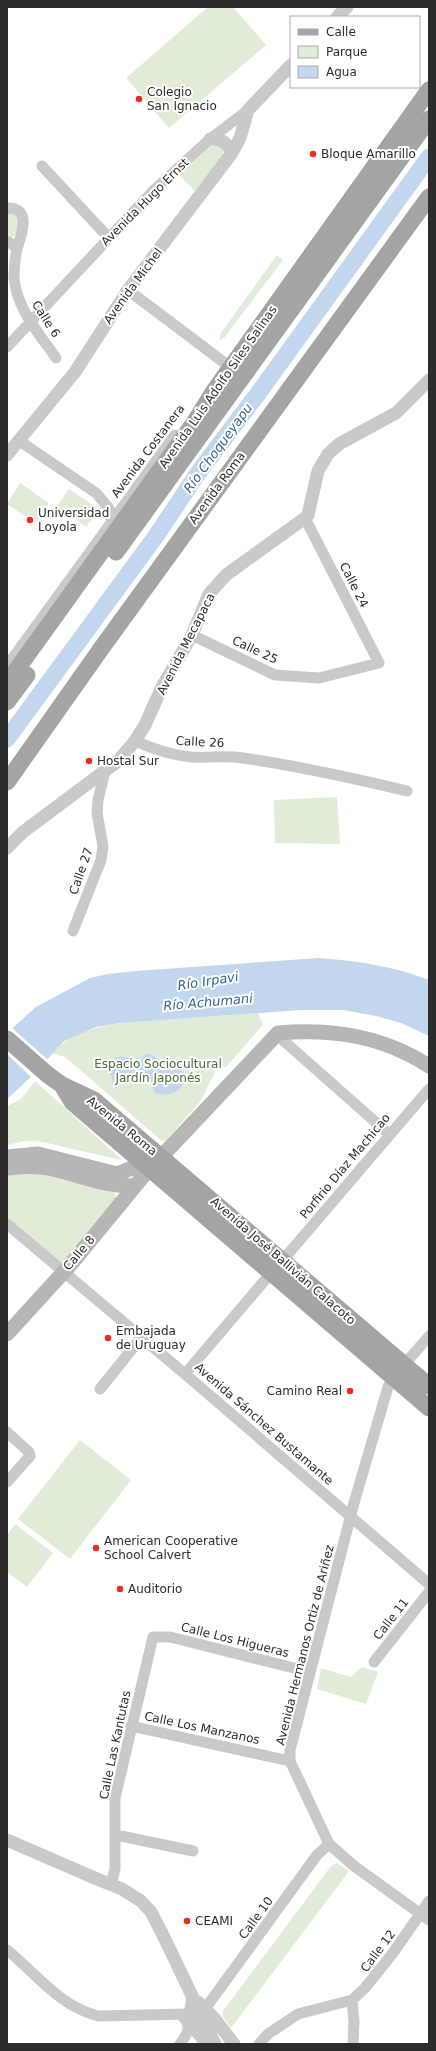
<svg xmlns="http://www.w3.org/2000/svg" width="436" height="2051" font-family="'DejaVu Sans',sans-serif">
	<rect width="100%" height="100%" fill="#fff"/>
	<path fill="#e0ebd8" d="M 208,7 L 233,7 L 266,45 L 169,128 L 126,78 Z
		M 212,145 L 220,146 L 223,150 L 223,155 L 195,191 L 179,175 Z
		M 7,212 L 12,212 L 18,219 L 19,231 L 12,238 L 7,233 Z
		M 277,255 L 283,260 L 224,338 L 219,340 L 221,333 Z
		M 20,483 L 49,503 L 35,523 L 7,504 Z
		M 69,489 L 99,509 L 86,527 L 57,506 Z
		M 337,797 L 340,844 L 275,843 L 274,800 Z
		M 258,1013 L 263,1025 L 226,1067 L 218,1066 L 200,1102 L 166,1140 L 162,1141 L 65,1057 L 52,1053 C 83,1020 134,1022 176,1019 C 203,1017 231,1015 258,1013 Z
		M 35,1081 L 121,1159 L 121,1160 L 43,1142 L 25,1141 L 7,1145 L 7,1106 L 21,1099 Z
		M 37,1172 L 115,1192 L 117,1202 L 62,1263 L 58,1262 L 7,1219 L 7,1173 Z
		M 80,1440 L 131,1480 L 70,1559 L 18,1519 Z
		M 15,1524 L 53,1553 L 27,1587 L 7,1572 L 7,1535 Z
		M 362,1667 L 378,1672 L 366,1704 L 317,1689 L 321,1668 L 351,1677 Z
		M 337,1863 L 349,1871 L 231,2028 L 223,2017 L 223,2011 L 331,1866 Z"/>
	<path fill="#c2d7ed" d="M 319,958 C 358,961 393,966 429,980 L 429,1036 L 401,1023 L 376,1016 L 343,1010 L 301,1010 L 120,1023 L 96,1027 L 64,1041 L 29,1079 L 7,1099 L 7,1033 L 36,1007 L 90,978 L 108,974 L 136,971 Z
		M 147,1053 C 156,1055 158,1060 160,1068 C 167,1072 175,1068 182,1070 C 190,1089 172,1098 155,1093 L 148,1077 L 139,1074 L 134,1077 L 130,1084 L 117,1079 L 114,1083 C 107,1072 108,1054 126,1057 C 131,1058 133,1062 138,1062 Z"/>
	<path fill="#fff" d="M 11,1027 L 48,1060 L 32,1078 L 7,1054 L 7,1030 Z"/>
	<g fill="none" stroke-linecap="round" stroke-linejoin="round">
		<path stroke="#c2d7ed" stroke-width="17" d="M 7,739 L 156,536 L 198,473 L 257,395 L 429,157"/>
		<path stroke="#c9c9c9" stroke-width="11" d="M 42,166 L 108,237
			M 7,208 C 33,208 21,235 17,249 C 15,258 14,267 14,277 C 16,308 39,333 56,358
			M 7,241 L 17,248
			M 128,290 L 230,367
			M 7,347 L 154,190 L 210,139 L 248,110
			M 18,440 L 96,493 L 108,507 L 111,514 L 111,522
			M 192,635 L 275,675 L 319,678 L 379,663 L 305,518
			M 7,666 L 175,435
			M 135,741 C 153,749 171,755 191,757 C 208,758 225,755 243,758 C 298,766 353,778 407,791
			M 73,931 L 101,860 L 103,846 L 97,813 L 98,800 L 105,771
			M 276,1034 L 389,1134
			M 7,1224 L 185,1374 L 429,1584
			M 282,1261 L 429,1089
			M 404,1365 L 429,1336
			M 185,1374 L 271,1273
			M 393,1378 L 388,1387 L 354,1503 L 290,1750 L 290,1761 L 329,1844 L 354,1866 L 429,1920
			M 100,1389 L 141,1338
			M 7,1432 L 29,1452 L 30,1456 L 7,1482
			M 374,1662 L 429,1592
			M 131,1726 L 290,1761
			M 116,1835 L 193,1851
			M 111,1884 L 115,1869 L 115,1798 L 153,1637 L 170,1637 L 310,1672
			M 7,1950 C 37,1974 59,2006 98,2016 L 189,2014
			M 352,2000 L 354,2022 L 353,2044
			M 205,2009 L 317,1855 L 329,1844
			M 180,2044 C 186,2036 193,2026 183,2017
			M 259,2044 L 268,2034 L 298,2014 L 352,2000 L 365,1988 L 393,1953 L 429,1901"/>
		<path stroke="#c9c9c9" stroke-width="13" d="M 337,17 L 347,7
			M 210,139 C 222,138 227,143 232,153
			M 7,455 L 75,372 L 128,290 L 232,153 L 240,138 L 248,110 L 291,65
			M 7,848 L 23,832 L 118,761 L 135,741 L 145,725 L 162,687 L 192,635 L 209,594 L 226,575 L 305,518 L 308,515 L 318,471 L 328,454 L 339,444 L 396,413 L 429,380
			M 7,1840 L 97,1879 L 122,1889 L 141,1901 L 151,1912 L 163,1935 L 215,2044
			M 193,1998 C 187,2024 191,2024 207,2044
			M 198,2002 L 214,2018 L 234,2044"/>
		<path stroke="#b6b6b6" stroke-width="15" d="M 7,1157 L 38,1154 L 117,1174 L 132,1168 L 149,1169
			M 161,1157 L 278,1033 C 333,1028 383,1036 429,1066
			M 7,1168 C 23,1166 41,1165 56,1170 C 83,1176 108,1187 135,1186
			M 7,1334 L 71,1264 L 149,1169"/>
		<path stroke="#a4a4a4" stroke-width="17" d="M 116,552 L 429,119
			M 7,683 L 194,423 L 214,391 L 429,90
			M 7,702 L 27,675
			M 7,782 L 103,646 L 429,197
			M 7,1039 L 48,1075 L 62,1085 L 94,1100 L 429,1386
			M 62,1085 L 72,1102 L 429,1408"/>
	</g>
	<g fill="#f02b21" stroke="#fff" stroke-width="1.5">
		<circle cx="139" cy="99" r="4"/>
		<circle cx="313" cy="154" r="4"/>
		<circle cx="30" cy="520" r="4"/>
		<circle cx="89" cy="761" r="4"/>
		<circle cx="108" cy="1338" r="4"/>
		<circle cx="350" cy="1391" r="4"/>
		<circle cx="96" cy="1548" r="4"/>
		<circle cx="120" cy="1589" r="4"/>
		<circle cx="187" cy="1921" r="4"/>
	</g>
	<g text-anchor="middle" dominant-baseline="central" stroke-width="4" stroke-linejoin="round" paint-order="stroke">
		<g font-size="12" fill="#2c2c2c" stroke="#fff" text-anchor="start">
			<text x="147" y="92">Colegio<tspan x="147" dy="14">San Ignacio</tspan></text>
			<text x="321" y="154">Bloque Amarillo</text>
			<text x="38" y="513">Universidad<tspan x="38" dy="14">Loyola</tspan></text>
			<text x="97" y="761">Hostal Sur</text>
			<text x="116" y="1331">Embajada<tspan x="116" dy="14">de Uruguay</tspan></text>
			<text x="342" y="1391" text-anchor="end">Camino Real</text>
			<text x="104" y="1541">American Cooperative<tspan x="104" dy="14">School Calvert</tspan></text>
			<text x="128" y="1589">Auditorio</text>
			<text x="195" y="1921">CEAMI</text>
		</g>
		<g font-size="12" fill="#2c2c2c" stroke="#fff">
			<text transform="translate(145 202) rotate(-45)">Avenida Hugo Ernst</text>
			<text transform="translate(133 286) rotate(-54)">Avenida Michel</text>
			<text transform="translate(46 319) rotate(57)">Calle 6</text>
			<text transform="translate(218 387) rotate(-55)">Avenida Luis Adolfo Siles Salinas</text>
			<text transform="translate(148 451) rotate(-53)">Avenida Costanera</text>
			<text transform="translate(217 488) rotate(-54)">Avenida Roma</text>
			<text transform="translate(354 585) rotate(63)">Calle 24</text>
			<text transform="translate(186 644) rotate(-63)">Avenida Mecapaca</text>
			<text transform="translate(255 650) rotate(25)">Calle 25</text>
			<text transform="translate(200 742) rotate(3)">Calle 26</text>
			<text transform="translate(81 871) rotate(-71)">Calle 27</text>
			<text transform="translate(122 1126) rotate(39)">Avenida Roma</text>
			<text transform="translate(345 1166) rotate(-50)">Porfirio Díaz Machicao</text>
			<text transform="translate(79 1253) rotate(-50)">Calle 8</text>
			<text transform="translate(283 1261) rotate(41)">Avenida José Ballivián Calacoto</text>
			<text transform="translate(264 1424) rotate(41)">Avenida Sánchez Bustamante</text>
			<text transform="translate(391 1619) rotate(-52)">Calle 11</text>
			<text transform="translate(235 1640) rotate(14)">Calle Los Higueras</text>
			<text transform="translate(305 1645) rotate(-76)">Avenida Hermanos Ortiz de Ariñez</text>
			<text transform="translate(202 1728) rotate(12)">Calle Los Manzanos</text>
			<text transform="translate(115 1745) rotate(-78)">Calle Las Kantutas</text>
			<text transform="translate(256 1918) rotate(-54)">Calle 10</text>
			<text transform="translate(378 1951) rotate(-53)">Calle 12</text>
		</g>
		<g font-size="12" fill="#496a37" stroke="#fff">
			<text x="158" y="1064">Espacio Sociocultural<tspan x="158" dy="14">Jardín Japonés</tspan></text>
		</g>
		<g font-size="13" font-style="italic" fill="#366392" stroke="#fff">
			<text transform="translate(218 448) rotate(-54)">Río Choqueyapu</text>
			<text transform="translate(208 981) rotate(-9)">Río Irpavi</text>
			<text transform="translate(208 1002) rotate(-5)">Río Achumani</text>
		</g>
	</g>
	<rect width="436" height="2051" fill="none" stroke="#2c2c2c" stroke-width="16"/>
	<rect x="290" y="16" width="130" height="72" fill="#ffffff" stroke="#ababab"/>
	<rect x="298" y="29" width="20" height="6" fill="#a4a4a4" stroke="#ababab"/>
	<text x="326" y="36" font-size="12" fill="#2c2c2c">Calle</text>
	<rect x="298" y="46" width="20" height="12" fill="#e0ebd8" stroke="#ababab"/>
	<text x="326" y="56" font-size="12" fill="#2c2c2c">Parque</text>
	<rect x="298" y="66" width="20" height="12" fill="#c2d7ed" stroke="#ababab"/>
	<text x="326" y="76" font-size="12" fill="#2c2c2c">Agua</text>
</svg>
